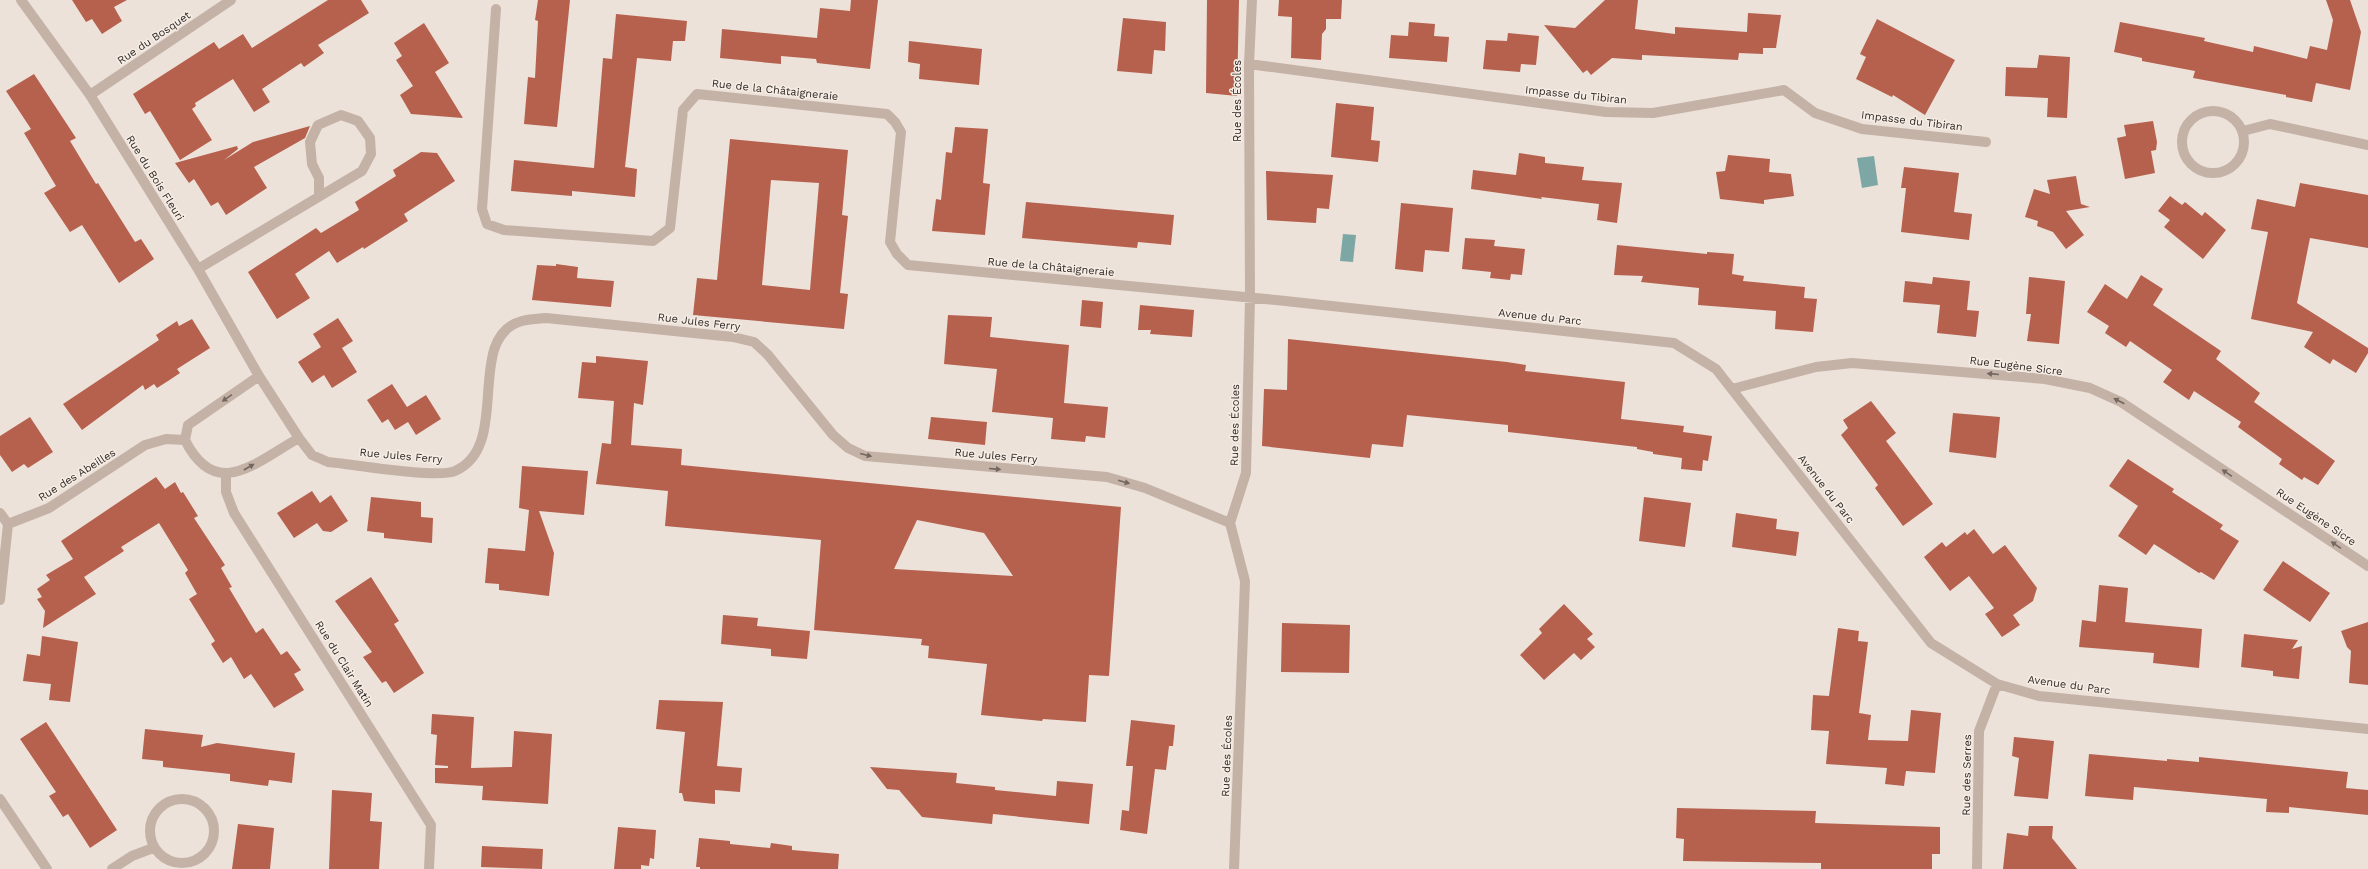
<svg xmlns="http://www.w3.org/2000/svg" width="2368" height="869" font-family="'Work Sans',sans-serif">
	<rect width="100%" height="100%" fill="#ede2d9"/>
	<path fill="#7ca7a5" d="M 1874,156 L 1878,185 L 1862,188 L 1857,158 Z
		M 1343,234 L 1356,235 L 1353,262 L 1340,261 Z"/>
	<path fill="#b6604e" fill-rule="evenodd" d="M 72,0 L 127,0 L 114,7 L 122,21 L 102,34 L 92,19 L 86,22 Z
		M 328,0 L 361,0 L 369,13 L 318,45 L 324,53 L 304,67 L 301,63 L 262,89 L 270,102 L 254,112 L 233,79 L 195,103 L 196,106 L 192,109 L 212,140 L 180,160 L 150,111 L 145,114 L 133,94 L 214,42 L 219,49 L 243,34 L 252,48 Z
		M 538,0 L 570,0 L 557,127 L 524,124 L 528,77 L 535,78 L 538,21 L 535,20 Z
		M 851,0 L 878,0 L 870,69 L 817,63 L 816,59 L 781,56 L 781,64 L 720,58 L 722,29 L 817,38 L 820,8 L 850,11 Z
		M 1207,0 L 1239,0 L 1237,96 L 1206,93 Z
		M 1279,0 L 1342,0 L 1341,19 L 1326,19 L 1326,29 L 1322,34 L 1321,60 L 1291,58 L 1292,17 L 1278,16 Z
		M 1605,0 L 1638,0 L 1635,29 L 1675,34 L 1675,27 L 1747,32 L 1748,13 L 1781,15 L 1776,48 L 1763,48 L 1763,54 L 1739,53 L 1738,60 L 1642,55 L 1642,60 L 1612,58 L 1591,75 L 1587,70 L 1583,73 L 1544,25 L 1575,28 Z
		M 2326,0 L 2350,0 L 2361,32 L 2350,90 L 2316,83 L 2312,102 L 2286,97 L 2286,95 L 2193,78 L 2195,71 L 2142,61 L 2142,58 L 2114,52 L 2120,22 L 2205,38 L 2204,41 L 2253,52 L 2254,46 L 2307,59 L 2310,46 L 2327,50 L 2333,20 Z
		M 616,14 L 687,21 L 685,41 L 673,41 L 671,61 L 637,58 L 625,167 L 637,169 L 635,197 L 572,191 L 572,196 L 511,191 L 514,160 L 594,168 L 603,58 L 612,59 Z
		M 1123,18 L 1166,22 L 1165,51 L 1154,50 L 1152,74 L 1117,71 Z
		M 1877,19 L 1955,60 L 1925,115 L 1893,95 L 1892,97 L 1856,79 L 1866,57 L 1860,54 Z
		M 1409,22 L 1435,24 L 1434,36 L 1449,37 L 1447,62 L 1389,58 L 1391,35 L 1408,36 Z
		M 424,23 L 449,63 L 435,72 L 463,118 L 411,114 L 400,95 L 413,86 L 396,60 L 402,56 L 394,43 Z
		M 1508,33 L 1539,36 L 1536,65 L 1521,64 L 1520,72 L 1483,69 L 1486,40 L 1507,41 Z
		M 909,41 L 982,49 L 979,85 L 919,79 L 920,64 L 908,62 Z
		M 2039,55 L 2070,57 L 2067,118 L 2047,117 L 2048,98 L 2005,96 L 2006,67 L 2037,68 Z
		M 34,74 L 76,138 L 70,141 L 96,184 L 98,183 L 135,242 L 141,239 L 154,259 L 119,283 L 82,225 L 70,232 L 44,193 L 56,186 L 24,133 L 31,129 L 6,91 Z
		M 1336,103 L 1374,107 L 1371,140 L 1380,141 L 1378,162 L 1331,157 Z
		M 2153,121 L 2157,142 L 2156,150 L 2151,151 L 2155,173 L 2125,179 L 2117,138 L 2126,136 L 2124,125 Z
		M 310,126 L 305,138 L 254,167 L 267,188 L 226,215 L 218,202 L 211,206 L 194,179 L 189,183 L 175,163 L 237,146 L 238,149 L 224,160 L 253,142 Z
		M 955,127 L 988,129 L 983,183 L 990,184 L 985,235 L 932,231 L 936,199 L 941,200 L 946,152 L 952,153 Z
		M 730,139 L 848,150 L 842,215 L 848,216 L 840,293 L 848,294 L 844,329 L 693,315 L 697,278 L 717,280 ZM 771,180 L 819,183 L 810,290 L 762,285 Z
		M 421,152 L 437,153 L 455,181 L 404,214 L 408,221 L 364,249 L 363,247 L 337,263 L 329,251 L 295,274 L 310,298 L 277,319 L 248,272 L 316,228 L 321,233 L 359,210 L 355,202 L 396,176 L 393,170 Z
		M 1519,153 L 1545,157 L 1545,163 L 1584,167 L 1582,180 L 1622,183 L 1617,223 L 1597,220 L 1599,204 L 1541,197 L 1542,199 L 1471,189 L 1473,170 L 1516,175 Z
		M 1728,155 L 1770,159 L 1769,172 L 1791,174 L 1794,196 L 1764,200 L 1764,204 L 1720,199 L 1716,172 L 1725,171 Z
		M 1904,167 L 1959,173 L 1954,212 L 1972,214 L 1969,240 L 1901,232 L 1906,188 L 1901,188 Z
		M 1266,171 L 1333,175 L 1329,209 L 1317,208 L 1316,223 L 1267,220 Z
		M 2076,176 L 2081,204 L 2090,207 L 2066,211 L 2084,235 L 2066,249 L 2053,232 L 2037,226 L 2038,221 L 2025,217 L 2034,189 L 2050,194 L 2047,180 Z
		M 2300,183 L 2368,195 L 2368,248 L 2310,238 L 2297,303 L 2368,348 L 2368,353 L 2356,373 L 2333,359 L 2330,364 L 2304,347 L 2313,332 L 2251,319 L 2268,232 L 2251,229 L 2257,199 L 2295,207 Z
		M 2170,196 L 2182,205 L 2185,202 L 2202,216 L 2205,212 L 2226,230 L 2203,259 L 2164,227 L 2170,220 L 2158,211 Z
		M 1026,202 L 1174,215 L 1171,245 L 1138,242 L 1137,248 L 1022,238 Z
		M 1401,203 L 1453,208 L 1449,252 L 1425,250 L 1423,272 L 1395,269 Z
		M 1465,238 L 1495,240 L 1494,246 L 1525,249 L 1522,275 L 1511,274 L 1510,280 L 1490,278 L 1491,272 L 1462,269 Z
		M 1617,245 L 1707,254 L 1707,252 L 1734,254 L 1732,274 L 1744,276 L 1743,281 L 1805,287 L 1804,298 L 1817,299 L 1813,332 L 1775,329 L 1776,311 L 1698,305 L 1699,288 L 1641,282 L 1643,276 L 1614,275 Z
		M 556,264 L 578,267 L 577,278 L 614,281 L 611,307 L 532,300 L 537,265 L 556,266 Z
		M 2141,275 L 2163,289 L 2153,305 L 2221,351 L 2216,359 L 2260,393 L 2254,402 L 2335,461 L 2318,485 L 2304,477 L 2302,480 L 2279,464 L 2282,459 L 2238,427 L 2241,422 L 2194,391 L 2189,400 L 2163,382 L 2172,370 L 2130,341 L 2126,347 L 2105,333 L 2109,326 L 2087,312 L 2105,284 L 2127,299 Z
		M 1933,277 L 1970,281 L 1967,310 L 1979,311 L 1976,337 L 1937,333 L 1940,305 L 1903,302 L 1905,281 L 1932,284 Z
		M 2029,277 L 2065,281 L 2059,344 L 2027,341 L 2031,314 L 2026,314 Z
		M 1082,300 L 1103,302 L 1101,328 L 1080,326 Z
		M 1140,305 L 1194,310 L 1192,337 L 1150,334 L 1151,330 L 1138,330 Z
		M 948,315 L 992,317 L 990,337 L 1069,345 L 1064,403 L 1108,407 L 1105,438 L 1086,436 L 1085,442 L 1051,439 L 1053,418 L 992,412 L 997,369 L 944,364 Z
		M 338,318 L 353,341 L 342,348 L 357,372 L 332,388 L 324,375 L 312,383 L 298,362 L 321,347 L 313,334 Z
		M 192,319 L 210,348 L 177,369 L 180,373 L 168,381 L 157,388 L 154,384 L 145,390 L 143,385 L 82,430 L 63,404 L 159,340 L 156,335 L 177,321 L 179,326 Z
		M 1288,339 L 1507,362 L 1526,365 L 1525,371 L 1625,382 L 1621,419 L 1684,426 L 1683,432 L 1712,436 L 1708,461 L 1703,460 L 1702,471 L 1681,469 L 1682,458 L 1653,454 L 1653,452 L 1637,449 L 1637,447 L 1508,432 L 1508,425 L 1407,415 L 1403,447 L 1372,444 L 1370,458 L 1262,446 L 1264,389 L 1287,390 Z
		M 596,356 L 648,361 L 643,405 L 634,403 L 631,445 L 682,449 L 681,465 L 1121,507 L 1109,676 L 1089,675 L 1086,722 L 1043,719 L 1042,721 L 981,715 L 987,664 L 928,658 L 929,646 L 921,645 L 922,639 L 814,630 L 821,540 L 665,526 L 668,491 L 596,484 L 602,443 L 611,444 L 614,401 L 578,398 L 582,362 L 596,363 ZM 917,520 L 984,533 L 1013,576 L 894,569 Z
		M 392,384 L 407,407 L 426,395 L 441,419 L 416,435 L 408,422 L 395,430 L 388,419 L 382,423 L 367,400 Z
		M 1871,401 L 1896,433 L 1886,441 L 1933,504 L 1903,526 L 1875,488 L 1878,485 L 1841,435 L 1848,428 L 1843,420 Z
		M 1953,413 L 2000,417 L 1996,458 L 1949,452 Z
		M 30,417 L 53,452 L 28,468 L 24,464 L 12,472 L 0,455 L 0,436 Z
		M 931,417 L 987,422 L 985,445 L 928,439 Z
		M 2128,459 L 2174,489 L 2172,492 L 2223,525 L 2220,529 L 2239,541 L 2214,580 L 2201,572 L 2199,573 L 2154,544 L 2146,555 L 2118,536 L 2138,506 L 2109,486 Z
		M 522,466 L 588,471 L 584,515 L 539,511 L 554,553 L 549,596 L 499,590 L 499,584 L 485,583 L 488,548 L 525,551 L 529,510 L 519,508 Z
		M 156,477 L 165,489 L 175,482 L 181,493 L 183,492 L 198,516 L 194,518 L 225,565 L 221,568 L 232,587 L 229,588 L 256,633 L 263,628 L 281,655 L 287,651 L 301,670 L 294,674 L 304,690 L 274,708 L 251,674 L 244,679 L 231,657 L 223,663 L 211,644 L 215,641 L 189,599 L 197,594 L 185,573 L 188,570 L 159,523 L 121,547 L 124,551 L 84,577 L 96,594 L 43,628 L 45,611 L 37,599 L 42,597 L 37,589 L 50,580 L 46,575 L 73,559 L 61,541 Z
		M 312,491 L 320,503 L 331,495 L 348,521 L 331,532 L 323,531 L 317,523 L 294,538 L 277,513 Z
		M 371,497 L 421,502 L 421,517 L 433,518 L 432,543 L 384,538 L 384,533 L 367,531 Z
		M 1644,497 L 1691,503 L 1685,547 L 1639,541 Z
		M 1736,513 L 1777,519 L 1776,529 L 1799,532 L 1796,556 L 1732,547 Z
		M 1974,529 L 1993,554 L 2005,545 L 2037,588 L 2033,601 L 2013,615 L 2020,625 L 2002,637 L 1985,614 L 1994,608 L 1969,576 L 1950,591 L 1924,557 L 1942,542 L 1946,547 L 1965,532 L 1967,535 Z
		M 2283,561 L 2330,593 L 2310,622 L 2263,590 Z
		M 371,577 L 399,621 L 394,624 L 424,673 L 394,693 L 386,681 L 382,683 L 363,657 L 372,652 L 335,601 Z
		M 2099,585 L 2128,588 L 2125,622 L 2202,629 L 2199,668 L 2153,663 L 2154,653 L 2079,647 L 2082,620 L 2096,622 Z
		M 1564,604 L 1593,634 L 1587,639 L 1595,647 L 1581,660 L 1574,653 L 1544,680 L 1520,655 L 1542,633 L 1539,629 Z
		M 723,615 L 758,618 L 757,626 L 810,631 L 807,659 L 771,656 L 771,649 L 721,644 Z
		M 2368,622 L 2368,685 L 2349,683 L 2351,651 L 2347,647 L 2341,631 Z
		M 1282,623 L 1350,625 L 1349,673 L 1281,672 Z
		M 1838,628 L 1859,631 L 1858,641 L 1868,642 L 1859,713 L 1871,715 L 1868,740 L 1908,741 L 1911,710 L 1941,713 L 1935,773 L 1906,771 L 1904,786 L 1885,784 L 1887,768 L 1826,764 L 1829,731 L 1811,730 L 1813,695 L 1829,696 Z
		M 2244,634 L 2298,640 L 2292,649 L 2302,646 L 2299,679 L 2273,676 L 2273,671 L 2241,667 Z
		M 42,636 L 78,642 L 70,702 L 49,700 L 51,684 L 23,681 L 27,654 L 40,656 Z
		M 659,700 L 723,702 L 717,766 L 742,768 L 740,792 L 715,790 L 715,804 L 684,801 L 682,793 L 679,793 L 685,732 L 656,729 Z
		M 432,714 L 474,717 L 471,768 L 512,767 L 514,731 L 552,734 L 548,804 L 482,800 L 483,786 L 435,783 L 435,768 L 448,768 L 448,766 L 435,765 L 437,735 L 431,734 Z
		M 1131,720 L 1175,725 L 1173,746 L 1169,746 L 1166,770 L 1155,769 L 1147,834 L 1120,830 L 1122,810 L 1129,811 L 1133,766 L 1126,766 Z
		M 46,722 L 117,830 L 90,848 L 68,814 L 63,817 L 49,796 L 56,792 L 20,739 Z
		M 145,729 L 203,735 L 201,747 L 217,743 L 295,753 L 292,783 L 269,780 L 268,786 L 230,781 L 230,774 L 163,767 L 163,761 L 142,759 Z
		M 2014,737 L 2054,741 L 2048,799 L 2014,796 L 2019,758 L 2012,756 Z
		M 2089,754 L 2167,761 L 2167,759 L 2199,762 L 2199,757 L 2348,772 L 2346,788 L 2368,790 L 2368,815 L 2289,807 L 2289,813 L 2266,812 L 2267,799 L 2134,787 L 2133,800 L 2085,796 Z
		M 870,767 L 957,773 L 956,783 L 995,787 L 995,790 L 1056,796 L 1057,781 L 1093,784 L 1089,824 L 993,814 L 992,824 L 922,817 L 899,790 L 887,789 Z
		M 332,790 L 372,793 L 370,821 L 382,822 L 379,869 L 329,869 Z
		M 1677,808 L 1816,811 L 1815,823 L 1940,827 L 1940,854 L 1932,854 L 1932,869 L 1821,869 L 1821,863 L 1683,861 L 1684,839 L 1676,838 Z
		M 238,824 L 274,828 L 270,869 L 232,869 Z
		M 2029,826 L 2053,826 L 2052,838 L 2077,869 L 2003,869 L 2007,833 L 2028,836 Z
		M 618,827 L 656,830 L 654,859 L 650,858 L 649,866 L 641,865 L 641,869 L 614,869 Z
		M 699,838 L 730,841 L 730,844 L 770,848 L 771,843 L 792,846 L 792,850 L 839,854 L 838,869 L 700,869 L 700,867 L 696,867 Z
		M 482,846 L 543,849 L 542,869 L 481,867 Z"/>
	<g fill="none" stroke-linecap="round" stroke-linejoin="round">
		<path stroke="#c4b2a7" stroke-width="10" d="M 21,0 L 90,95 L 198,269 L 259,376 L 299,438 L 312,455 L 328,462 C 352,464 437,479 455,471 C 513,446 463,337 522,321 C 529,319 538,319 546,318 L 733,337 L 754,342 L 768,355 L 833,435 L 848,448 L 865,456 L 1107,477 L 1145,488 L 1230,523
			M 496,9 L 482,209 L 487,224 L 504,230 L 653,241 L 670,228 L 683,110 L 697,94 L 887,114 L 895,122 L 901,132 L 890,242 L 897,254 L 908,265 L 1276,300 L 1674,343 L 1716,369 L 1931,643 L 1997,684 L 2039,696 L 2368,729
			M 1249,64 L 1606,112 L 1653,113 L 1784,90 L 1815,113 L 1862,129 L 1986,142
			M 90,95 L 231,0
			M2182 142a31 31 0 1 1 62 0a31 31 0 1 1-62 0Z
			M 2243,131 L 2270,124 L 2368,145
			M 198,269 L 362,171 L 371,154 L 370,138 L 358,121 L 341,115 L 318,125 L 310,142 L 312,164 L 319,178 L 319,195
			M 259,376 L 188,425 L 185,440 C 216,502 256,462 299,438
			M 1732,389 L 1816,367 L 1852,363 L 2045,379 L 2090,388 L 2121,402 L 2368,566
			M 226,475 L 226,492 L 234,513 L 431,825 L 429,869
			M 0,513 L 8,524
			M 0,600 L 8,524 L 49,508 L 145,445 L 166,439 L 185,440
			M150 831a32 32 0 1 1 64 0a32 32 0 1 1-64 0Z
			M 0,799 L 47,869
			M 112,869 L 132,856 L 153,848
			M 1234,869 L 1245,581 L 1230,523 L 1246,473 L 1250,298 L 1249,64 L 1252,0
			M 1977,869 L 1979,731 L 1997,684"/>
	</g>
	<defs><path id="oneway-solid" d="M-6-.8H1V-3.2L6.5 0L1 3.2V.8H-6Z"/></defs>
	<g fill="#736760">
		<use href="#oneway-solid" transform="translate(1993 374) rotate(-175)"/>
		<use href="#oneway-solid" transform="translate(227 398) rotate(145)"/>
		<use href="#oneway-solid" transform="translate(2119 401) rotate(-153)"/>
		<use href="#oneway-solid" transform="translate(866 455) rotate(14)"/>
		<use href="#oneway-solid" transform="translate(249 467) rotate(-30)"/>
		<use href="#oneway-solid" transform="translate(995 469) rotate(5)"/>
		<use href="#oneway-solid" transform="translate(2227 473) rotate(-146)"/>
		<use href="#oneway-solid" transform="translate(1124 482) rotate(16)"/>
		<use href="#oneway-solid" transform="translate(2336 545) rotate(-146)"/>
	</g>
	<g text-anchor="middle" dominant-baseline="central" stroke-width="3" stroke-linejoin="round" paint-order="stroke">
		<g font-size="11" fill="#312926" stroke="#f6ede5">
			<text transform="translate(154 38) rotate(-34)">Rue du Bosquet</text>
			<text transform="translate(775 90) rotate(6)">Rue de la Châtaigneraie</text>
			<text transform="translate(1576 95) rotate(6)">Impasse du Tibiran</text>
			<text transform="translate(1237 101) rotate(-90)">Rue des Écoles</text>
			<text transform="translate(1912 121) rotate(7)">Impasse du Tibiran</text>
			<text transform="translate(155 178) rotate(58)">Rue du Bois Fleuri</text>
			<text transform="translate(1051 267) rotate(5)">Rue de la Châtaigneraie</text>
			<text transform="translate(1540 317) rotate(6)">Avenue du Parc</text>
			<text transform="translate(699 322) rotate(7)">Rue Jules Ferry</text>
			<text transform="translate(2016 366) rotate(7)">Rue Eugène Sicre</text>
			<text transform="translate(1235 425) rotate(-89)">Rue des Écoles</text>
			<text transform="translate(401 456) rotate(5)">Rue Jules Ferry</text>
			<text transform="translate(996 456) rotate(5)">Rue Jules Ferry</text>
			<text transform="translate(77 475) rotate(-32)">Rue des Abeilles</text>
			<text transform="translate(1826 489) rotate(52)">Avenue du Parc</text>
			<text transform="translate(2316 517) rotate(34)">Rue Eugène Sicre</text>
			<text transform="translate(344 664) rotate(58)">Rue du Clair Matin</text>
			<text transform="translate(2069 685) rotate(8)">Avenue du Parc</text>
			<text transform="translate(1227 756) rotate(-88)">Rue des Écoles</text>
			<text transform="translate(1967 775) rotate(-89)">Rue des Serres</text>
		</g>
	</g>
</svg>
